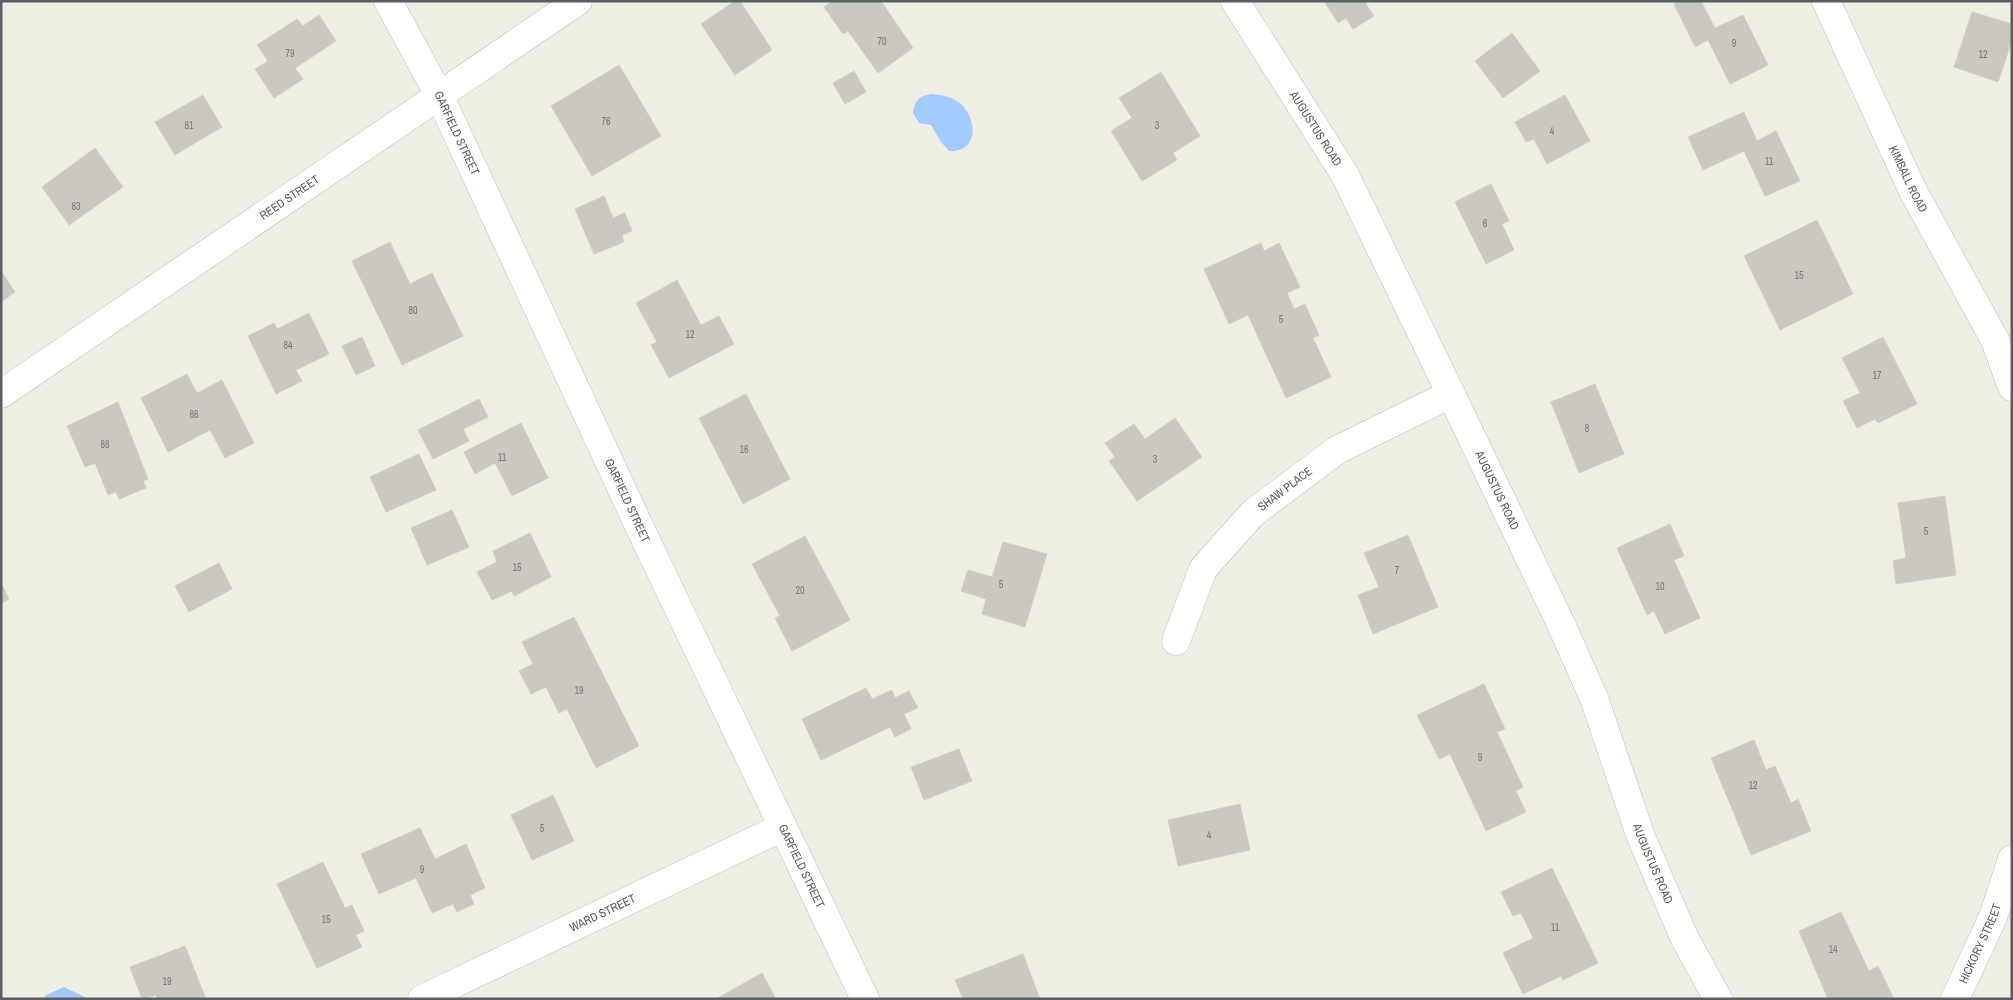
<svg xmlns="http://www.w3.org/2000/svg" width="2013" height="1000" font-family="'Archivo Narrow',sans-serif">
	<rect width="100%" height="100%" fill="#efeee3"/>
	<path fill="#a2cbff" d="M 931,94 C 940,95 949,96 957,101 C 977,114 981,153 949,151 L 941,142 L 931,125 L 919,123 L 913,113 C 915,101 918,96 931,94 Z
		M 64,987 L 89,999 L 90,999 L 44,999 L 46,995 Z"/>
	<path fill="#cac8c0" stroke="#d4d0c1" d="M 735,1 L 740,1 L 772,50 L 735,75 L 701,24 Z
		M 832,1 L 881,1 L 913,48 L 878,73 L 848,31 L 843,34 L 824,7 Z
		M 1324,1 L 1369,1 L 1366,4 L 1374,16 L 1353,29 L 1346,18 L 1338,23 Z
		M 1679,1 L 1701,1 L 1715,28 L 1743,15 L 1768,65 L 1730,84 L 1708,40 L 1695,47 L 1674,4 Z
		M 1972,12 L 2012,24 L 2012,40 L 1998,82 L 1954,67 Z
		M 319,15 L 336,41 L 295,68 L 303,79 L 274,98 L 255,69 L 268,61 L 257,45 L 297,19 L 303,26 Z
		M 1512,33 L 1540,71 L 1503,98 L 1475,61 Z
		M 619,65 L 661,136 L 592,176 L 551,106 Z
		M 854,71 L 866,92 L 845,104 L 833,83 Z
		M 1161,72 L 1200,136 L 1173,153 L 1177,160 L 1142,181 L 1111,131 L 1132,118 L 1119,98 Z
		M 203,95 L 222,127 L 175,155 L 155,122 Z
		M 1565,95 L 1590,141 L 1547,164 L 1534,139 L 1526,142 L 1515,122 Z
		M 1744,112 L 1757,141 L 1776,131 L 1800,181 L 1765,196 L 1744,151 L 1703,170 L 1688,137 Z
		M 95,148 L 123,187 L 69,225 L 42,187 Z
		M 1491,184 L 1509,221 L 1502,224 L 1514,250 L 1486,264 L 1455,202 Z
		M 604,196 L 613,218 L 625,213 L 632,231 L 622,235 L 624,242 L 594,254 L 575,209 Z
		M 1817,220 L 1853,294 L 1780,330 L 1744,256 Z
		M 390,242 L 410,284 L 432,273 L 463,336 L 402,365 L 352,261 Z
		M 1261,243 L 1264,251 L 1279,243 L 1300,287 L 1287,293 L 1294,309 L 1305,304 L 1319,335 L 1313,338 L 1331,377 L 1286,398 L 1248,315 L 1229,324 L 1204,269 Z
		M 1,271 L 15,292 L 1,302 Z
		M 677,280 L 701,325 L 719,316 L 734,344 L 669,378 L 651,345 L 657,342 L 636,303 Z
		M 309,313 L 329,354 L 296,370 L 302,381 L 276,394 L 248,336 L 274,323 L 277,329 Z
		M 362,337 L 375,366 L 356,375 L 342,346 Z
		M 1883,337 L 1917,404 L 1878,423 L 1875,419 L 1857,428 L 1843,401 L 1860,393 L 1842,358 Z
		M 187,374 L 197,393 L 222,380 L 254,443 L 225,458 L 210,430 L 168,452 L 141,398 Z
		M 1595,384 L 1624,454 L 1579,473 L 1551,402 Z
		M 746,394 L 790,479 L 743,504 L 699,418 Z
		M 479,399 L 488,417 L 463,429 L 469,441 L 433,459 L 418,430 Z
		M 118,402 L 148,479 L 143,481 L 146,488 L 119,499 L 116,492 L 108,495 L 95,463 L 85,467 L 67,426 Z
		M 1175,418 L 1202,457 L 1137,501 L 1109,461 L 1115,457 L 1105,443 L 1134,424 L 1145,439 Z
		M 521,423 L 548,478 L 512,496 L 495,463 L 475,474 L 464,452 Z
		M 419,454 L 436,490 L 386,512 L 370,477 Z
		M 1945,496 L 1956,575 L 1896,584 L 1893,561 L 1906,558 L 1898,503 Z
		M 452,510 L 469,547 L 427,565 L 411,528 Z
		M 1670,524 L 1684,556 L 1674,560 L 1700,618 L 1665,634 L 1654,611 L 1647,615 L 1617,548 Z
		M 530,533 L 551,577 L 514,596 L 512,591 L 492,600 L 477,572 L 497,562 L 493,551 Z
		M 1408,535 L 1438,607 L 1373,634 L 1358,595 L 1379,587 L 1364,553 Z
		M 805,536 L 850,620 L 792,651 L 775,618 L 780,616 L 752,564 Z
		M 1003,542 L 1047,554 L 1025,627 L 982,614 L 986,599 L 961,591 L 968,570 L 992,577 Z
		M 219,563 L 232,589 L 189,612 L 175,586 Z
		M 1,583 L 9,599 L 1,603 Z
		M 574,617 L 639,746 L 596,768 L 567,709 L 559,713 L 546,687 L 531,694 L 519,671 L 533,664 L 522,642 Z
		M 1484,684 L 1505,729 L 1497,732 L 1523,787 L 1516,791 L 1526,812 L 1486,831 L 1450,754 L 1439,759 L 1417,715 Z
		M 866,688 L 872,699 L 892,690 L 895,698 L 909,691 L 918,708 L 904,714 L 911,729 L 895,737 L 890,727 L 821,760 L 802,719 Z
		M 1754,740 L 1766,770 L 1775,766 L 1791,803 L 1798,799 L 1811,831 L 1751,855 L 1711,758 Z
		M 959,749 L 972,781 L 924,800 L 911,767 Z
		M 553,795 L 574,841 L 532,860 L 511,815 Z
		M 1240,804 L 1250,850 L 1178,866 L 1168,820 Z
		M 420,828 L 435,859 L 466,844 L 485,888 L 470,895 L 474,904 L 457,912 L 453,904 L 432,913 L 416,878 L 379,894 L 361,854 Z
		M 323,862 L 345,908 L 352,905 L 364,931 L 356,935 L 362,947 L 317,968 L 277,884 Z
		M 1552,868 L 1598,963 L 1563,980 L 1561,976 L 1523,994 L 1503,953 L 1533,938 L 1521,913 L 1513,916 L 1501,892 Z
		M 1841,912 L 1869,971 L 1878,966 L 1894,999 L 1828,999 L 1799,931 Z
		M 185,946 L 206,999 L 157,999 L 156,995 L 142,999 L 130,967 Z
		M 1023,954 L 1040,999 L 963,999 L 955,980 Z
		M 762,973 L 776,999 L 716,999 Z"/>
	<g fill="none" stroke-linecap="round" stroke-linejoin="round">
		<g stroke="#bbbcc2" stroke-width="29">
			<g id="minor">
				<path id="s1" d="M 388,1 L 439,95 L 640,528 L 865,999"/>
				<path id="s2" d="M 1235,1 L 1345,175 L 1451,394 L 1560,622 L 1594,698 L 1641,837 L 1684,937 L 1718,999"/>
				<path id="s3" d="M 1826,1 L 1913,191 L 1995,340 L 2012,387"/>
				<path id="s4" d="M 1,394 L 578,1"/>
				<path id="s5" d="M 1176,641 L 1203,569 L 1253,513 L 1337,450 L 1451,394"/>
				<path id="s6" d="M 422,999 L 783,827"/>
				<path id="s7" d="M 1955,999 L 1993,917 L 2012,859"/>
			</g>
		</g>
		<use href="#minor" stroke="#fff" stroke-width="28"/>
	</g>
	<g text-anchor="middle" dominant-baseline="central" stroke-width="4" stroke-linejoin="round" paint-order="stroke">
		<g font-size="10" fill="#77787b">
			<text x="882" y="41">70</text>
			<text x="1734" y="43">9</text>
			<text x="290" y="53">79</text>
			<text x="1983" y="54">12</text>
			<text x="606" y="121">76</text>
			<text x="189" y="125">81</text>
			<text x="1157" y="125">3</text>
			<text x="1552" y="131">4</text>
			<text x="1769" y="161">11</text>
			<text x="76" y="206">83</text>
			<text x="1485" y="223">6</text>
			<text x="1799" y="275">15</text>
			<text x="413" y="310">80</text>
			<text x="1281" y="319">5</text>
			<text x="690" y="334">12</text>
			<text x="288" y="345">84</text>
			<text x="1877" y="375">17</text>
			<text x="194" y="414">86</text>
			<text x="1587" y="428">8</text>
			<text x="105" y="444">88</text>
			<text x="744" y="449">16</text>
			<text x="502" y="457">11</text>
			<text x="1155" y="459">3</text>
			<text x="1926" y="531">5</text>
			<text x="517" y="567">15</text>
			<text x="1397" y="570">7</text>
			<text x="1001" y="584">5</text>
			<text x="1660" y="586">10</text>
			<text x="800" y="590">20</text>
			<text x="579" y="690">19</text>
			<text x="1480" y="757">9</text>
			<text x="1753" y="785">12</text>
			<text x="542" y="828">5</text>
			<text x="1209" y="835">4</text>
			<text x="422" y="869">9</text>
			<text x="326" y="919">15</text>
			<text x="1555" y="927">11</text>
			<text x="1833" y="949">14</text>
			<text x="167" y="981">19</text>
		</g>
		<g font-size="12" fill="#5b5e64" stroke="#fff">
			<text stroke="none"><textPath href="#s2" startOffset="151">AUGUSTUS ROAD</textPath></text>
			<text stroke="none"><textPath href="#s1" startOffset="149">GARFIELD STREET</textPath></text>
			<text stroke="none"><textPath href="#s3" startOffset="196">KIMBALL ROAD</textPath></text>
			<text stroke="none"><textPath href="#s4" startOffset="349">REED STREET</textPath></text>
			<text stroke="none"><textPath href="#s5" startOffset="192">SHAW PLACE</textPath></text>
			<text stroke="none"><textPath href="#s2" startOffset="556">AUGUSTUS ROAD</textPath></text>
			<text stroke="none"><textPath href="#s1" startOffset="554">GARFIELD STREET</textPath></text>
			<text stroke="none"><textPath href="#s2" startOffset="961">AUGUSTUS ROAD</textPath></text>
			<text stroke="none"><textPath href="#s1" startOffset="959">GARFIELD STREET</textPath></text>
			<text stroke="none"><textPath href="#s6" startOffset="200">WARD STREET</textPath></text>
			<text stroke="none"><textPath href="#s7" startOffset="61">HICKORY STREET</textPath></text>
		</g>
	</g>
	<rect width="2013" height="1000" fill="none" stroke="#5b5e64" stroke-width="5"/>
</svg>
